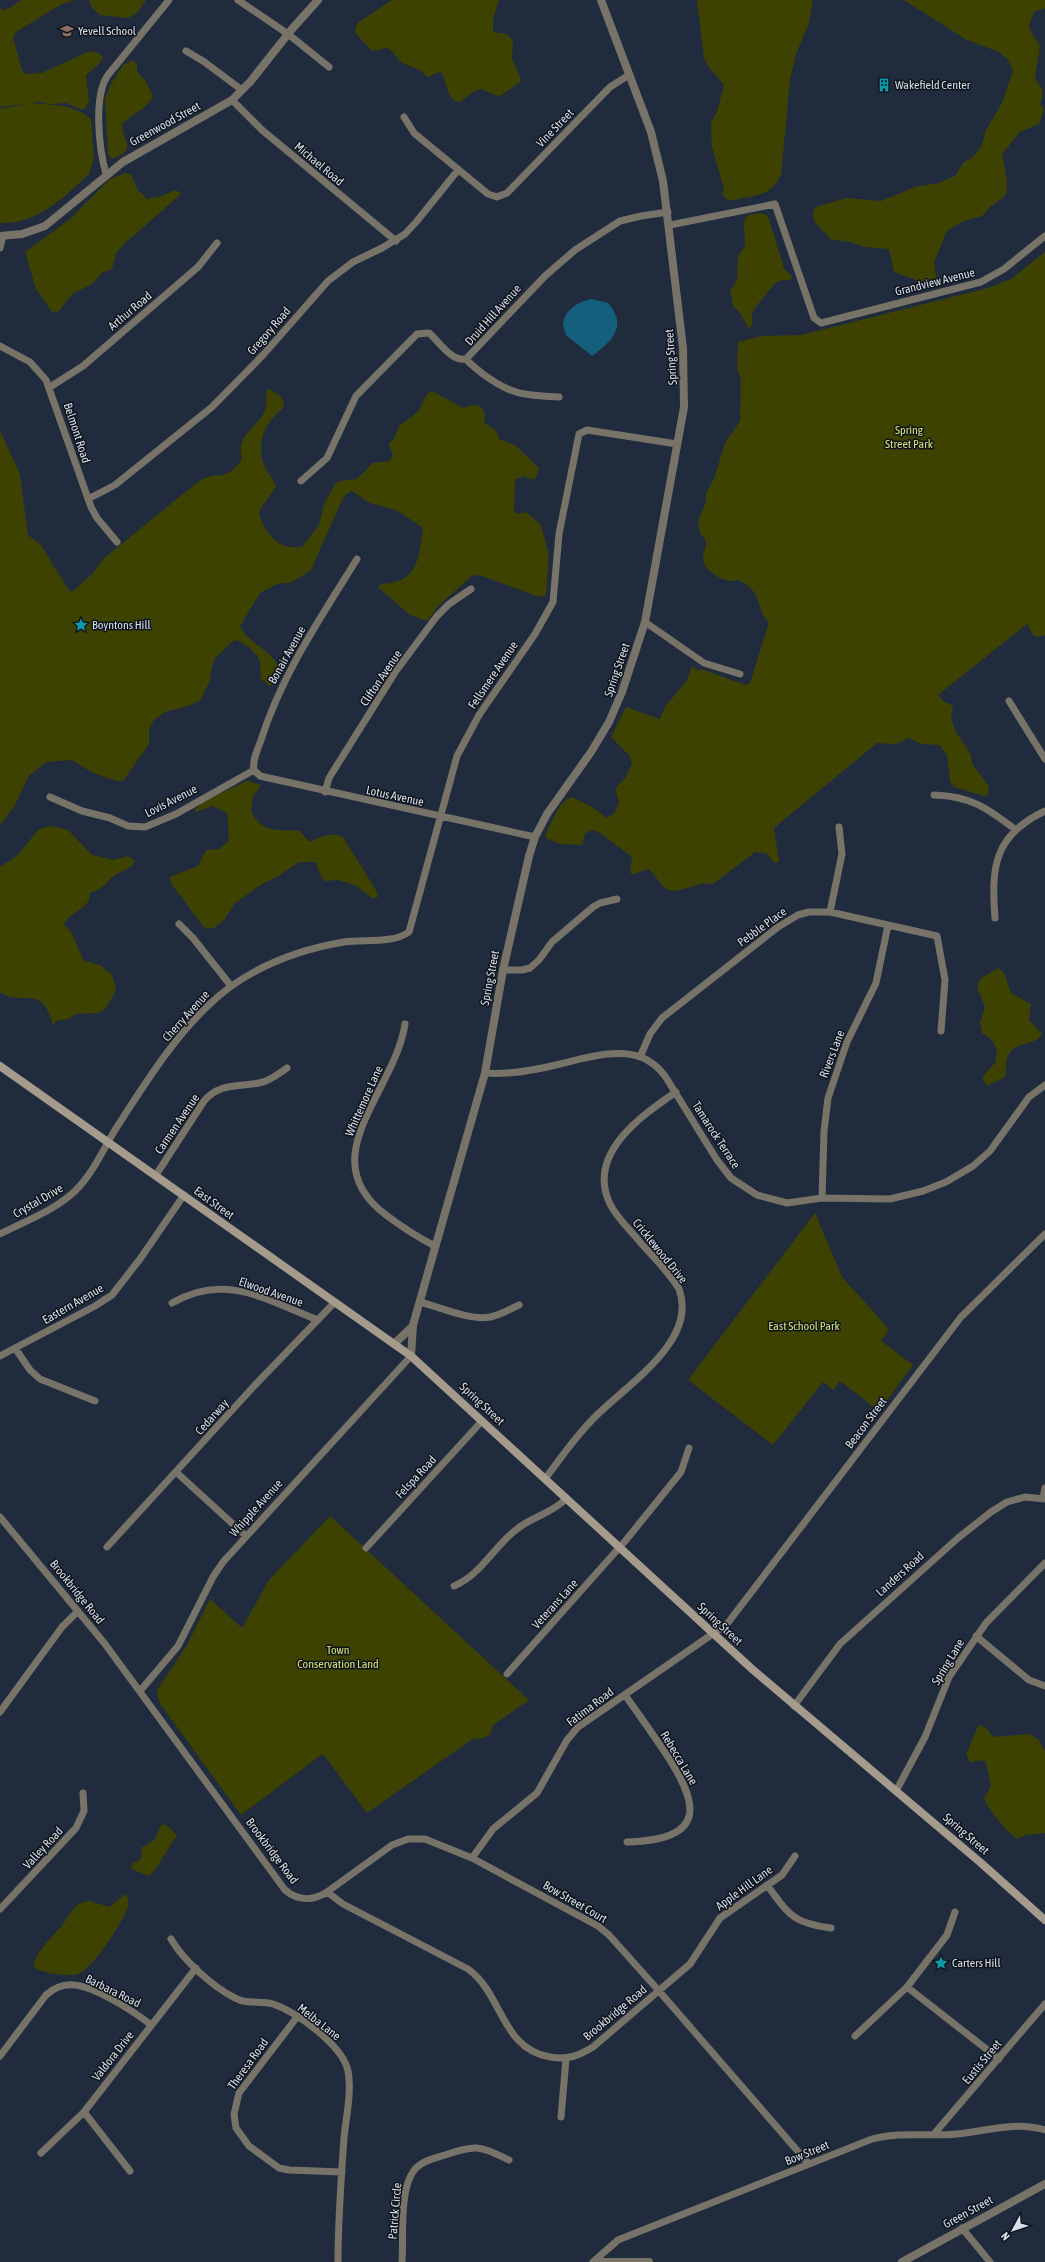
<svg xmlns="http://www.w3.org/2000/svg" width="1045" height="2262" font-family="'Asap Condensed',sans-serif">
	<rect width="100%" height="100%" fill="#202c3d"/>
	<path fill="#3e4200" d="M 21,0 L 74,0 L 62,4 L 16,32 L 13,39 C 17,47 20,71 25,74 L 42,73 L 90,51 L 98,53 L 103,57 L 100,63 L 86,75 L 89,102 L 85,109 L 80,109 L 66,103 L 49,104 L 38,102 L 0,107 L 0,8 L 4,10 L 10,8 Z
		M 89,0 L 146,0 L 137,13 L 128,18 L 100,15 L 91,6 Z
		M 392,0 L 499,0 L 493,19 L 493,32 L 507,34 L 513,41 L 512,58 L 520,77 L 520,82 L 500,96 L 494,95 L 482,89 L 474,91 L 460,102 L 455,101 L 450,96 L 442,73 L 439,72 L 428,77 L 420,70 L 402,63 L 390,49 L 386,48 L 372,51 L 356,34 L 355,28 L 359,22 Z
		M 697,0 L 813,0 L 809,23 L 796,54 L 790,80 L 781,175 C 771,194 761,195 742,198 C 736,200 732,201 726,199 L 722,194 L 724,189 L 712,147 L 711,128 L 711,122 L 717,112 L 724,85 L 708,66 L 704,58 Z
		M 904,0 L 1045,0 L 1045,8 L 1034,12 L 1029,25 L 1032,34 L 1040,46 L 1035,78 C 1042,91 1045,87 1040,104 L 1044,109 L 1039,124 L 1020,132 L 1002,154 L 1007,181 L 1006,195 L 990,207 L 982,216 L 963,221 L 947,231 L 934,262 L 937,282 L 930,288 L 924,289 L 914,279 L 894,272 L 889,249 L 865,247 L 850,242 L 830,239 L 814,221 L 813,214 L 815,207 L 847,198 L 881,201 L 915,187 L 939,183 L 955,176 L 963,163 L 973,157 L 981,147 L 986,130 L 1002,103 L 1013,71 L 1008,60 L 999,52 L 967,40 Z
		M 130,61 L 134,61 L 137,65 L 137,72 L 145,80 L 153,96 C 147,110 131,113 122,125 C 123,143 138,149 112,159 L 108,154 L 105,98 L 111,84 L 123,65 Z
		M 30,103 C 52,105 74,104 91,119 L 94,158 L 89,174 C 63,198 38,224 0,223 L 0,109 Z
		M 125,173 L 131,174 L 137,189 L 147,199 L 162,196 L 176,190 L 181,194 L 124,244 L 116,253 L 112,269 L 103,272 L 91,285 L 73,293 L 59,311 L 52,312 L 36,289 L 25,252 L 69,220 L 109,180 Z
		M 762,213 L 768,216 L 784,268 L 792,277 L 790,280 C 785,280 782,280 777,282 C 773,285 752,310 752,315 C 751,318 752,322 753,324 L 749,329 L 740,313 L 733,306 L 730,291 L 737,280 L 738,256 L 745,246 L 744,221 L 749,215 Z
		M 1045,252 L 1045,635 L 1038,637 L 1034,636 L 1027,624 L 938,695 L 943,701 L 953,706 L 951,718 L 955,730 L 971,755 L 972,764 L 989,786 L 988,795 L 984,796 L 954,787 L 950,781 L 947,755 L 939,745 L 921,744 L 909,738 L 896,744 L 877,743 L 774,828 L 779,862 L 775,863 L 766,853 L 755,852 L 713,884 C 694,881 679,897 665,888 C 658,883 656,874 648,869 L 634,874 L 630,873 L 632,857 L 597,831 L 592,830 L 585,834 L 582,845 L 561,844 L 547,839 L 545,835 C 553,822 556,805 571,797 L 589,805 L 607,818 L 615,813 L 619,801 L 615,789 L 626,777 L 632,763 L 629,755 L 611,737 L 626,707 L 659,719 L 656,727 L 665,707 L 687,680 L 692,666 L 698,671 L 701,669 L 745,685 L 750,683 L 769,622 C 753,607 766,593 738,580 C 726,585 704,571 703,559 C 702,553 707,547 706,541 L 700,533 L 698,521 L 706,502 L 706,493 L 714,479 L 725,443 L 740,421 L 741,380 L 737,368 L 738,342 L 762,336 L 801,335 L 988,288 L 1011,279 Z
		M 268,389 C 278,393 283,396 284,407 C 266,421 255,442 264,465 C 267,473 274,479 276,487 L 261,508 L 259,514 C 267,536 278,550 302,547 L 319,525 L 324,504 L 335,484 L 340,481 L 357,479 L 373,463 L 389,461 L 393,456 L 389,444 L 395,437 L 399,426 L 418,412 L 427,394 L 432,391 L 463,408 L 472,405 L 480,406 L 485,414 L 484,422 L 496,431 L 499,439 L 515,445 L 539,468 L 536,478 L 530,479 L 523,476 L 515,480 L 514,512 L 518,514 L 526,512 L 541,525 L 549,555 L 546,595 L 539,597 L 482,576 L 473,575 L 438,606 L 427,621 L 410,615 L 378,587 L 381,584 C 418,583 419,559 423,528 L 396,510 L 370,503 L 352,491 L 346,494 L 342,500 L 311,570 L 292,582 L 277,584 L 260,593 L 240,626 C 246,643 280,654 279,672 L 275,677 L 275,683 L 269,686 L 261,679 L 260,662 L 258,657 L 249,647 L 237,640 L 233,641 L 214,659 L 209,683 L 200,700 L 191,705 L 165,712 L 153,721 L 149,729 L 149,744 L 123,781 L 117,781 L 93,773 L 72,760 L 46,762 L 29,776 L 15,805 L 0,825 L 0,431 L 20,474 L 28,535 L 41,545 L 68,589 L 72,592 L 93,573 L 103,559 L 199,481 C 218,470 226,483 242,459 C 236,434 254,431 264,413 C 269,405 264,396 268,389 Z
		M 247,781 L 261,785 L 253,797 L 251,811 C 262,834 278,829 299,831 L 310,842 C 320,837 332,831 343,837 L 376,890 L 378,897 L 372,898 L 355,885 L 337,880 L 325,881 L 321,877 L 316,862 L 299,862 L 277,877 L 262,884 L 234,904 L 224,920 L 216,927 L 207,929 L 202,925 L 171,883 L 170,877 L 198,866 L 206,850 L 219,849 L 229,841 C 229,839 228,815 227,813 L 213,806 L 195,812 L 195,809 L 204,801 Z
		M 51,826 L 68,830 L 92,855 L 113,860 L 128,856 L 135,861 C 131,869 123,870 117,874 C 106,881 105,889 90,893 C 92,908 69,912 64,924 L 71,932 L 84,961 L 100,965 L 112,975 L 116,989 L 113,996 L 105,1009 L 99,1013 L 75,1014 L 69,1019 L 56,1021 L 53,1026 C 43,982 23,1008 0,992 L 0,867 L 17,856 L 39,829 Z
		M 998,968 L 1004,973 L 1011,993 L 1031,1004 L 1029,1020 L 1042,1034 C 1035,1047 1015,1040 1008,1056 C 1005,1063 1007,1071 1005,1077 L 987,1086 L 982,1077 L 995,1063 L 997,1049 L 991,1039 L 982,1033 L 980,1023 L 985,1007 L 977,987 L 980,979 Z
		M 815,1213 L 842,1277 L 889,1329 L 881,1341 L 913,1365 L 879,1411 L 840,1381 L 833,1390 L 823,1382 L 773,1445 L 688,1380 Z
		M 330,1516 L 529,1700 L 493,1725 L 490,1735 L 477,1740 L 474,1738 L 367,1813 L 324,1755 L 321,1755 L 241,1815 L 161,1705 L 157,1695 L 158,1689 L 187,1645 L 210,1599 L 242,1628 L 269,1580 Z
		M 981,1725 L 987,1729 L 991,1735 L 996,1737 L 1029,1734 L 1038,1739 L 1045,1751 L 1045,1833 L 1026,1835 L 1017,1839 C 1003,1828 993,1815 984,1799 L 991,1786 L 986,1763 L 983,1760 L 970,1762 L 966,1755 L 978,1726 Z
		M 165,1824 L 177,1835 L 155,1870 L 149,1876 L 131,1869 L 132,1864 L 141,1859 L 142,1847 C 153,1843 158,1837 160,1826 Z
		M 126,1894 C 128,1897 129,1902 128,1906 C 124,1921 94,1966 80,1973 C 71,1978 42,1973 35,1968 L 34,1961 C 41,1948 50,1938 61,1927 C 70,1916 73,1902 90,1901 L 109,1907 Z"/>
	<path fill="#14607c" d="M 591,299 L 608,303 C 628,326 612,341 592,356 L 566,335 L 563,325 C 564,310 578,302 591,299 Z"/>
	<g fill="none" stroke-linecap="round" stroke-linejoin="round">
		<path stroke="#787369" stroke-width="7" d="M 238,0 L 288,34 L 329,67
			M 186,51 L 203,61 L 242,90
			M 232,100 L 262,130 L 396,241
			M 404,117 L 414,133 L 488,194 L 497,197 L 507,193 L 610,87 L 629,75
			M 106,174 C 99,149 93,96 108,75 L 169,0
			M 670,225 L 775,204 L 814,318 L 821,323 L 981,282 L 1004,269 L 1045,236
			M 0,248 L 3,236
			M 0,346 L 30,362 L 46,380 L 91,507 L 97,518 L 117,542
			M 466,359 C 471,365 477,369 483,374 C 511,395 524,395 559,397
			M 50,387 L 83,366 L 198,267 L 217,243
			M 301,481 L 327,458 L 356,396 L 417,334 L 429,333 C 439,341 451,362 466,359 L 545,276 L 575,250 L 620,221 L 641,216 L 668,212
			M 88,499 L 115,485 L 212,407 L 263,355 L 328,281 L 353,262 L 382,248 L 405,234 L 417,221 L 458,170
			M 645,622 L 704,663 L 740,674
			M 1009,701 L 1045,759
			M 254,770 L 260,776 L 535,837
			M 254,770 C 252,760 258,749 261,740 C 282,674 321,617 357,559
			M 325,792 L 329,778 L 396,671 L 437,616 L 449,604 L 471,589
			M 934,795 C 971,796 987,808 1016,830
			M 50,797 L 82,811 L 110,818 L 128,826 L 145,827 L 176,814 L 254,770
			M 830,912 L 842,854 L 839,827
			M 995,918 C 991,867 994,835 1045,811
			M 179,924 L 193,938 L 231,986
			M 503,970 L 522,970 L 530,968 L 539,960 L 552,942 L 593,907 L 600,903 L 617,899
			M 405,1024 C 395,1092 310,1158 386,1215 C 402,1227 417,1237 435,1246
			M 640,1057 L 650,1034 L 662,1018 L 778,927 L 798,915 L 809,912 L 830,912 L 937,936 L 945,980 L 941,1031
			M 485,1073 C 510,1075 536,1070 560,1064 C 586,1058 616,1048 641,1057 C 651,1061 659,1068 665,1076 L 717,1160 L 731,1178 L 757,1195 L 787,1203 L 822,1198 L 890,1199 L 923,1191 L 946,1182 L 973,1166 L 990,1151 L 1029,1097 L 1045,1085
			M 156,1175 L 204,1101 C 219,1083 238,1087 259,1083 C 270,1081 278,1074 287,1068
			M 822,1198 L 824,1131 L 828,1098 L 847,1042 L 876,983 L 888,925
			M 0,1234 C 25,1221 56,1210 76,1190 C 93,1173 103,1150 115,1130 C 147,1080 182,1023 230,987 C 265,962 302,949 344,942 C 364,939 392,944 409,932 L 457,756 L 479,715 L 535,634 L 553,602 L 559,534 L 579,434 L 587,430 L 677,444
			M 420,1302 C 439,1307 471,1321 490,1317 C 500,1315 510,1309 519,1305
			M 172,1303 C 225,1272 266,1300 318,1320
			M 15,1348 L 30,1370 L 40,1379 L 95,1401
			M 0,1356 L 95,1306 L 112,1295 L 140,1259 L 184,1195
			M 176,1472 L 246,1536
			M 545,1479 C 560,1459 575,1437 593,1419 C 623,1387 699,1342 679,1289 C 669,1272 653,1257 640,1242 C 630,1230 617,1218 610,1204 C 586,1154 641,1116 676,1092
			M 1043,1498 L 1045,1488
			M 0,1517 L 105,1644 L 285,1890 C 298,1901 313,1901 327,1892 L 343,1904 L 468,1969 C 503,1994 501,2049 550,2057 C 568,2060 578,2056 593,2047 L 690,1964 L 720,1918 L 782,1875 L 795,1856
			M 107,1547 L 255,1385 L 335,1302
			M 366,1548 L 482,1421
			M 454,1586 C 481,1575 494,1546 517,1529 C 533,1516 549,1515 566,1499
			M 976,1636 L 1029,1680 L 1045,1686
			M 507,1674 L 626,1540 L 681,1472 L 689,1448
			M 140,1691 L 178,1646 L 213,1577 L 223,1562 L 411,1356
			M 625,1695 C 637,1712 650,1730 662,1748 C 699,1802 710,1840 627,1842
			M 794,1706 L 840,1644 L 958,1538 L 991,1512 L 1007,1502 L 1025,1497 L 1045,1499
			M 0,1712 L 62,1627 L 78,1611
			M 896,1791 L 925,1737 L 949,1677 L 986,1623 L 1045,1563
			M 472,1858 L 493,1829 L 537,1793 L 567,1740 L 578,1727 L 727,1624 L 961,1317 L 1045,1234
			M 767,1885 C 789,1915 793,1923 831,1928
			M 327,1892 L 392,1845 L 408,1839 L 425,1839 L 472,1858 L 598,1926 L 609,1935 L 659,1991 L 808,2163
			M 0,1909 L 76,1828 L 84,1811 L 83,1793
			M 955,1912 L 947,1935 L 907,1987 L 999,2059
			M 171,1939 C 183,1960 213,1987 235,1998 C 247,2005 261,2000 273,2004 C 297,2012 343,2046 348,2071 C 352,2092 346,2117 344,2138 C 341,2179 338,2221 338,2262
			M 297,2017 L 239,2093 L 234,2114 L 236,2128 L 249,2146 L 279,2168 L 289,2170 L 342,2172
			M 855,2036 L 907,1987
			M 0,2056 L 46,1995 C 54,1988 63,1984 74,1985 C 94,1986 135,2012 151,2025
			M 84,2112 L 130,2171
			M 561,2117 L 566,2059
			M 934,2134 L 1045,2004
			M 41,2153 L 84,2112 L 196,1968
			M 962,2228 L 990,2262
			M 402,2262 C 404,2237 398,2185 417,2167 C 425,2160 435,2158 445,2155 C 477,2144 479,2146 509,2160
			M 593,2262 L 618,2240 L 633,2234 L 872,2139 C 901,2131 928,2137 957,2134 C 987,2131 1014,2121 1045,2130"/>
		<path stroke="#787369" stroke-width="8" d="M 0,236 L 22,234 L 45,226 L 123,162 L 232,100 L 250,82 L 292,29 L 318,0
			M 394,1344 L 413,1326
			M 411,1356 L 413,1325 L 485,1073 L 503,970 L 529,856 L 535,837 L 547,814 L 591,752 L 609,722 L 622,692 L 645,622 L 684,407 L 683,348 L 663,181 L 651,132 L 601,0
			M 602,2262 L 649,2262
			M 902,2262 L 1045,2184"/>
		<path stroke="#a49b8c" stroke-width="8" d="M 0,1066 L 411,1356 L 752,1669 L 981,1863 L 1045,1920"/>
	</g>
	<defs>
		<g id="school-bare" transform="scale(1.08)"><path d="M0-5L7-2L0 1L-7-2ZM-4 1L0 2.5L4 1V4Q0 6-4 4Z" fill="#8d6e63" stroke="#0f141c" stroke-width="2.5" paint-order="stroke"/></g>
		<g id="building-bare" transform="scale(1.08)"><path d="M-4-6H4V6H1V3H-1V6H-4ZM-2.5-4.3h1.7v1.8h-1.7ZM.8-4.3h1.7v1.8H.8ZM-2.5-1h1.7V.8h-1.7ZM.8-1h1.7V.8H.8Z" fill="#0f9aa8" stroke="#0f141c" stroke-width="2.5" paint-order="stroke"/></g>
		<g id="sight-bare" transform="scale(1.08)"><path d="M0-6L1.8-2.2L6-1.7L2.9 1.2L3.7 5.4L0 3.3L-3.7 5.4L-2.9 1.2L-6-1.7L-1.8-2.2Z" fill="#0f9aa8" stroke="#0f141c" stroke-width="2.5" paint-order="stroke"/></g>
	</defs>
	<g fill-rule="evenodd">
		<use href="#school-bare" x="67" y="31"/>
		<use href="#building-bare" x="884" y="85"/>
		<use href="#sight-bare" x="81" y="625"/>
		<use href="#sight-bare" x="941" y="1963"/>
	</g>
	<g text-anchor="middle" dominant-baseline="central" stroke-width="3" stroke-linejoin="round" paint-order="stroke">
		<g font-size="12" fill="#d7dfea" stroke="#0f141c" text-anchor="start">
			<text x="78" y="31">Yevell School</text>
			<text x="895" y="85">Wakefield Center</text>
			<text x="92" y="625">Boyntons Hill</text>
			<text x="952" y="1963">Carters Hill</text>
		</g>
		<g font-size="12" fill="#d7dfea" stroke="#0f141c">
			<text transform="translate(165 124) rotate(-29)">Greenwood Street</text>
			<text transform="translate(555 128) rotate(-46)">Vine Street</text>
			<text transform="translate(319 164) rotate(40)">Michael Road</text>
			<text transform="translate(935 282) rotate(-14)">Grandview Avenue</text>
			<text transform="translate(130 311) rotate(-40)">Arthur Road</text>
			<text transform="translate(493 315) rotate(-48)">Druid Hill Avenue</text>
			<text transform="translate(269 331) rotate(-49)">Gregory Road</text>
			<text transform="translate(671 357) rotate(-94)">Spring Street</text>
			<text transform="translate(77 433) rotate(72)">Belmont Road</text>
			<text transform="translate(287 655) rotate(-61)">Bonair Avenue</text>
			<text transform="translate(617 670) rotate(-71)">Spring Street</text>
			<text transform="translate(493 675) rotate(-56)">Fellsmere Avenue</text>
			<text transform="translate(381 678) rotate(-56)">Clifton Avenue</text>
			<text transform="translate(395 796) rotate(12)">Lotus Avenue</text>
			<text transform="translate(171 801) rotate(-27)">Lovis Avenue</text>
			<text transform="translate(762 927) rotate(-36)">Pebble Place</text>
			<text transform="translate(490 978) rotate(-79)">Spring Street</text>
			<text transform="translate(186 1016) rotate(-48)">Cherry Avenue</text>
			<text transform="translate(832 1054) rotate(-69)">Rivers Lane</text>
			<text transform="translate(364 1101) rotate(-66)">Whittemore Lane</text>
			<text transform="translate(177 1124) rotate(-56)">Carmen Avenue</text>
			<text transform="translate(716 1135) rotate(57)">Tamarock Terrace</text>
			<text transform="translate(38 1201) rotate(-30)">Crystal Drive</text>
			<text transform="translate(214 1203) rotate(36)">East Street</text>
			<text transform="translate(660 1251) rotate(51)">Cricklewood Drive</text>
			<text transform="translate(271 1292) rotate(19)">Elwood Avenue</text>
			<text transform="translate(73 1304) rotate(-30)">Eastern Avenue</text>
			<text transform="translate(482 1404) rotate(43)">Spring Street</text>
			<text transform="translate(212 1417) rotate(-48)">Cedarway</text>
			<text transform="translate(866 1423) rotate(-53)">Beacon Street</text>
			<text transform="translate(416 1477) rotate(-47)">Felspa Road</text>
			<text transform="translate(256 1508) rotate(-48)">Whipple Avenue</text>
			<text transform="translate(900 1574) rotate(-42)">Landers Road</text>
			<text transform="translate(77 1592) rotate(51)">Brookbridge Road</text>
			<text transform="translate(555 1604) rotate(-48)">Veterans Lane</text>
			<text transform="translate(720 1624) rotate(43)">Spring Street</text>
			<text transform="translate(948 1662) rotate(-59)">Spring Lane</text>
			<text transform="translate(590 1707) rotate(-37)">Fatima Road</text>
			<text transform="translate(679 1758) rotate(59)">Rebecca Lane</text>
			<text transform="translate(966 1834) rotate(41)">Spring Street</text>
			<text transform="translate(43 1848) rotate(-47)">Valley Road</text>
			<text transform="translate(272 1851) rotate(53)">Brookbridge Road</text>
			<text transform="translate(744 1888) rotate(-36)">Apple Hill Lane</text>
			<text transform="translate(575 1902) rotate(30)">Bow Street Court</text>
			<text transform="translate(113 1991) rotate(26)">Barbara Road</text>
			<text transform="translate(615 2013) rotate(-40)">Brookbridge Road</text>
			<text transform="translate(319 2022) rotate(38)">Melba Lane</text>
			<text transform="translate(113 2056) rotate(-52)">Valdora Drive</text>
			<text transform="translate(982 2062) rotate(-50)">Eustis Street</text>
			<text transform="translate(248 2064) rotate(-54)">Theresa Road</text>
			<text transform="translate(807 2153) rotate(-22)">Bow Street</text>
			<text transform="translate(395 2211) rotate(-85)">Patrick Circle</text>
			<text transform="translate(968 2212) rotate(-29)">Green Street</text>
		</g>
		<g font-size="12" fill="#d6e175" stroke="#0f141c">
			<text x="909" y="430">Spring<tspan x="909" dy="14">Street Park</tspan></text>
			<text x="804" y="1326">East School Park</text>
			<text x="338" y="1650">Town<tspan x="338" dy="14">Conservation Land</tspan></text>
		</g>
	</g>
	<g transform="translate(1013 2230) rotate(230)" stroke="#0f141c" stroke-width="3" paint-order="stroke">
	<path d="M0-3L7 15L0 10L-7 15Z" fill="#d7dfea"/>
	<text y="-6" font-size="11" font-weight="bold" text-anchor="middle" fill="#d7dfea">N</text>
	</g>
</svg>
